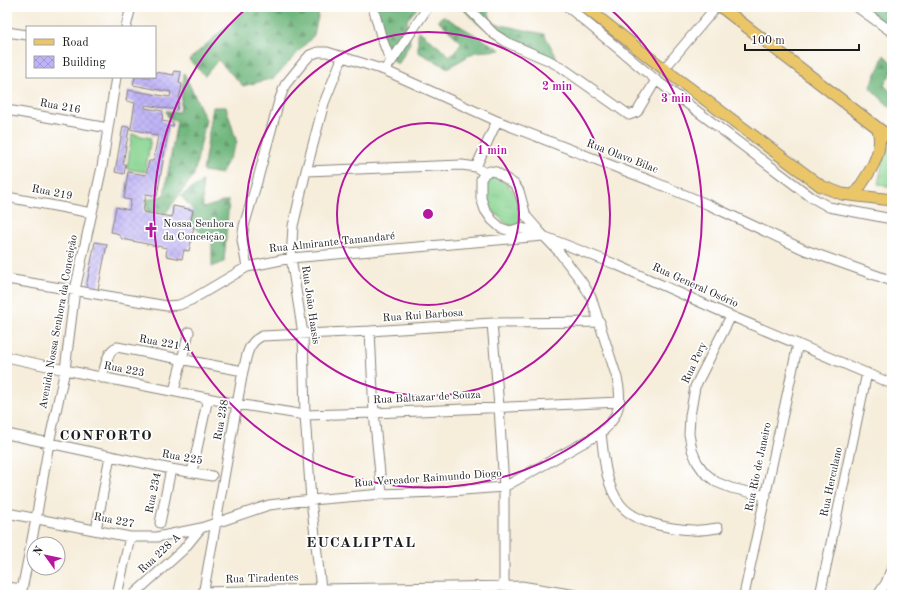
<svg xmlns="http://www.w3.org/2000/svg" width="899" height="602" font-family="'Old Standard TT',serif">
	<defs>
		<pattern id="grass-tufts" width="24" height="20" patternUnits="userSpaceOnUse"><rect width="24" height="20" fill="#89d492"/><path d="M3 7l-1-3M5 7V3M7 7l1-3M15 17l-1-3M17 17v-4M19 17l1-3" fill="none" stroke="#76b57d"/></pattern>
		<pattern id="forest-firs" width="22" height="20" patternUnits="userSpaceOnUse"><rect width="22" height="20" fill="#6eb67c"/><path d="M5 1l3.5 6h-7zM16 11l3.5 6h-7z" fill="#5a9365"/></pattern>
		<pattern id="building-cross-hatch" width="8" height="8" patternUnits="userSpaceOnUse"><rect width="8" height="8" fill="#beb3f6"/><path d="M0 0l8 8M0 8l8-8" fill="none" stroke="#a399d2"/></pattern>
	</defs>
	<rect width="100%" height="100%" fill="#fff"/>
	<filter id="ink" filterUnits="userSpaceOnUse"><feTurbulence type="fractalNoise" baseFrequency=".025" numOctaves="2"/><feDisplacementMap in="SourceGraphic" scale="8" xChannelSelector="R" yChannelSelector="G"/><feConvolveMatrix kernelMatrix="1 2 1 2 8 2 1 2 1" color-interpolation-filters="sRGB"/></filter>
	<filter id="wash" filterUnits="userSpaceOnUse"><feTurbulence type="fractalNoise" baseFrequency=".012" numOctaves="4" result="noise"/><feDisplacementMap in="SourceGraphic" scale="16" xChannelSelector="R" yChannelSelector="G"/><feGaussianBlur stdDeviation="0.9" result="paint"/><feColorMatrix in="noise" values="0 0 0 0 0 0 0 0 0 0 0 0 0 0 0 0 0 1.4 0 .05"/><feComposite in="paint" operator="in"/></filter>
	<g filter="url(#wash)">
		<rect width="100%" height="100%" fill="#f6edda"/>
		<path fill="url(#grass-tufts)" stroke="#527857" d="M 886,146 L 892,150 L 892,187 L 878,184 Z
			M 493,176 L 507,184 L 519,199 L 521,220 L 513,228 C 502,221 485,206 484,192 C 483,185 489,180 493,176 Z"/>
		<path fill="url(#forest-firs)" stroke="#45694c" d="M 248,7 L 320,7 L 314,35 L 274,78 L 243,86 L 218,60 L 205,76 L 189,60 Z
			M 376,7 L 418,7 L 407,20 L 410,43 L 398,65 L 380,48 Z
			M 461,7 L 487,7 L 492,23 L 544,34 L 556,56 L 553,62 L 506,41 L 477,23 Z
			M 862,7 L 884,7 L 892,10 L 892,22 L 890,28 Z
			M 443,16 L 501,50 L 475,52 L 448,68 L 418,52 L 418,30 L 450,56 L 462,43 L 438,20 Z
			M 884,55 L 892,63 L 892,72 L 884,85 L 892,93 L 892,109 L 870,88 Z
			M 184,73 L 206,120 L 194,175 L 166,213 L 147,211 L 146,200 L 164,195 L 177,121 L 168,118 L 166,111 L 180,112 Z
			M 213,107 L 226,107 L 237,143 L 221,174 L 203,171 Z
			M 202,181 L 203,208 L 229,200 L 224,262 L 212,267 L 212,242 L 194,227 L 190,226 L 193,210 L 181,196 Z"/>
		<path fill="#89d492" stroke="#527857" d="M 132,134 L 151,138 L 145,172 L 127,169 Z"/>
		<g id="blocks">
			<path fill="url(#building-cross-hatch)" d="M 174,71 L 181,72 L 179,83 L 182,84 L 177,110 L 145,105 L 145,108 L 163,111 L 162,121 L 173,123 L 173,127 L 169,126 L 157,196 L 146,194 L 143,212 L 172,217 L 173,206 L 193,210 L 190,226 L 194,227 L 189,251 L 184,250 L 182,259 L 166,256 L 167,248 L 122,239 L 117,233 L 111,232 L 116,207 L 129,210 L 131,200 L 124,199 L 128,172 L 146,175 L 149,161 L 153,161 L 158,136 L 151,135 L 151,133 L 129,129 L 123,164 L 126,164 L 124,174 L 115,172 L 123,126 L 131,128 L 135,103 L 126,101 L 128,90 L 170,97 L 171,92 L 133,85 L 135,77 L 155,77 L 155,72 L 174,75 Z
				M 95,242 L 107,244 L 98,290 L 86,288 Z"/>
		</g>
	</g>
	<g filter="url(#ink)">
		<use href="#blocks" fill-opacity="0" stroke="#89847b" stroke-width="1"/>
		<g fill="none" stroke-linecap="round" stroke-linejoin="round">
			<g stroke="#89847b" stroke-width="11">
				<path id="minor" d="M 373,7 L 381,36 L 391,62 L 384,70
					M 467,7 L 494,34 L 508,43 L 548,60 L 561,67 L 629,115 L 637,112 L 656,80
					M 568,7 L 656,80 L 811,197 L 829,207 L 892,219
					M 857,7 L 892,32
					M 891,7 L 892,7
					M 126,27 L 131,7
					M 7,32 L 27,35
					M 391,62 L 428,7
					M 664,69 L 716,7
					M 7,110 L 108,128
					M 476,167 L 497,121
					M 306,171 L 462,165 L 476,167 L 485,173
					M 7,197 L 92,213
					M 247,267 L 242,240 L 244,226 L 257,182 L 279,101 L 285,85 L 302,64 L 310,55 L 318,52 L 327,52 L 384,70 L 497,121 L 654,182 L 709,205 L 805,250 L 892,281
					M 7,279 L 167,306 L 179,305 L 191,300 L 247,267 L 291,258 L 543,236 L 617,265 L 731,316 L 892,384
					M 731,316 L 695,387 L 690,416 L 689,434 L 692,450 L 697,462 L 704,472 L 716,482 L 731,488 L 766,496
					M 492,323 L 499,407 L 504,487 L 504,586
					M 370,331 L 374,413 L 382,494
					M 7,357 L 65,370 L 237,404 L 305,415 L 374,413 L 620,402
					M 102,378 C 105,368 107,350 117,347 L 243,371
					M 174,391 L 189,332
					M 601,433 C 604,457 605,484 620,504 C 634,523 671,529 693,530 C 701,531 710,529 718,528
					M 7,434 L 171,469 L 212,476
					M 192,472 L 208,398
					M 7,513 L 130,537 L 157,537 L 201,528 L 269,505 L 311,500 L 382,494 L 436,492 L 504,487 L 601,433 C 619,417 623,401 617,378 L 591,297 L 582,282 L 559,252 L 540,232 L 526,216 L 519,191 L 514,184 L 496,172 L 490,171 L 485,173 L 481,179 L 481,198 L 485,210 L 492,220 L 501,228 L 510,231 L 520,228 L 540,232
					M 160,523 L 171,469
					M 96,530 L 110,456
					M 7,587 L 22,589
					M 321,589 L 311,500 L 305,415 L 303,334 L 291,258 L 293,226 L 306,171 L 324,103 L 343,56
					M 204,592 L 321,589 L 521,586 L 576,595
					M 21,595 L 36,519 L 49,443 L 65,370 L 75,290 L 102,167 L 116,77
					M 117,595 L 130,537
					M 133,595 L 183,550 L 201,528
					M 203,595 L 243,371 C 247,356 247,343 262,336 L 370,331 L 492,323 L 600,322
					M 513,595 L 521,586
					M 744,595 L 798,344
					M 820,595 L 867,373
					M 878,595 L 886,583 L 892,567"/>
			</g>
			<g stroke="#89847b" stroke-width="13">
				<path id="major" d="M 585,7 L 664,69 L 821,186 L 842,194 L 892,200
					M 721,7 L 892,139
					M 854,195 C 867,177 885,152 878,129"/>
			</g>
			<use href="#minor" stroke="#fff" stroke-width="9"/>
			<use href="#major" stroke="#ebc669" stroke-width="11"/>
		</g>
	</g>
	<g fill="none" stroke="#b5179e" stroke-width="2">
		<circle cx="428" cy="214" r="91"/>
		<circle cx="428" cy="214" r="182"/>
		<path d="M608 7A274 274 0 1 1 248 7"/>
	</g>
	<defs>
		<g id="church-bare" transform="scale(1.2)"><path d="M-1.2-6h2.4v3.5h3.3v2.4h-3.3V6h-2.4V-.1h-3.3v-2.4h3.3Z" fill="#b5179e" stroke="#fff" stroke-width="2.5" paint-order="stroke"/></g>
	</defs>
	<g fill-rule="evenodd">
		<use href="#church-bare" x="151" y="230"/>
	</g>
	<g text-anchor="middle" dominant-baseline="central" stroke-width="3.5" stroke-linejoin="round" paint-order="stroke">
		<g font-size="11" fill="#1c1c1c" stroke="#fff">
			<text transform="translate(60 107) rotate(10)">Rua 216</text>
			<text transform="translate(622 157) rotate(21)">Rua Olavo Bilac</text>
			<text transform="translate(52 193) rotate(11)">Rua 219</text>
			<text transform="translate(332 243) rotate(-6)">Rua Almirante Tamandaré</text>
			<text transform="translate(695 286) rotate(24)">Rua General Osório</text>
			<text transform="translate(310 305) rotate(82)">Rua João Haasis</text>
			<text transform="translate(423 316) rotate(-4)">Rua Rui Barbosa</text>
			<text transform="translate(59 322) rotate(-80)">Avenida Nossa Senhora da Conceição</text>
			<text transform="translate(165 344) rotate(10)">Rua 221 A</text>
			<text transform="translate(695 363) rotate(-65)">Rua Pery</text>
			<text transform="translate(124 370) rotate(11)">Rua 223</text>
			<text transform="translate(427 398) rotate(-3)">Rua Baltazar de Souza</text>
			<text transform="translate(222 420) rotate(-80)">Rua 238</text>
			<text transform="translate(182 458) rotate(10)">Rua 225</text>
			<text transform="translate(759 467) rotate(-78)">Rua Rio de Janeiro</text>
			<text transform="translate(428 479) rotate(-4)">Rua Vereador Raimundo Diogo</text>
			<text transform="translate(832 482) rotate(-78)">Rua Herculano</text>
			<text transform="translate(154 493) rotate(-78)">Rua 234</text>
			<text transform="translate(114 521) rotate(11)">Rua 227</text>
			<text transform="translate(160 554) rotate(-43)">Rua 228 A</text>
			<text transform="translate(262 579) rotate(-2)">Rua Tiradentes</text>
		</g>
		<g font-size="11" fill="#1c1c1c" stroke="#fff" text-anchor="start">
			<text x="163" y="224">Nossa Senhora<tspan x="163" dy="13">da Conceição</tspan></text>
		</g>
		<g font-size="15" font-weight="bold" letter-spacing="1" fill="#1c1c1c" stroke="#fff">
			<text x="106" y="436">CONFORTO</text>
			<text x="361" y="543">EUCALIPTAL</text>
		</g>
	</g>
	<circle cx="428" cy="214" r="6" fill="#b5179e" stroke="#fff" stroke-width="2"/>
	<g font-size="12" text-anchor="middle" font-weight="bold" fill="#b5179e" stroke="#fff" stroke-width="3.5" stroke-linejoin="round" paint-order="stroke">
		<text x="557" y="90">2 min</text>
		<text x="676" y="102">3 min</text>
		<text x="492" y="154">1 min</text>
	</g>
	<rect width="899" height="602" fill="none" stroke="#fff" stroke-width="24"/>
	<rect x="26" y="26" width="130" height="52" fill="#ffffff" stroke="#a4a4a4"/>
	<rect x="34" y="39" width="20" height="6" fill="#ebc669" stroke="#a4a4a4"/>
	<text x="62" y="46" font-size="12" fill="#1c1c1c">Road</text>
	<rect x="34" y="56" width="20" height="12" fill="url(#building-cross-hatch)" stroke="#a4a4a4"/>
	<text x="62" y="66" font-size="12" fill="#1c1c1c">Building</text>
	<g transform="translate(46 556) rotate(303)"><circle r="19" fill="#ffffff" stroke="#a4a4a4"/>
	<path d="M0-3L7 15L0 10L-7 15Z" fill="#b5179e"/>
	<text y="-6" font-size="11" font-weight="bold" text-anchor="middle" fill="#1c1c1c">N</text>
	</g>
	<path d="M745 44v6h114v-6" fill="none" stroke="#1c1c1c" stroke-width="2"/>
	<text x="751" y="44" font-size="12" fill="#1c1c1c" stroke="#ffffff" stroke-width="3" paint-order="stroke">100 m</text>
</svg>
